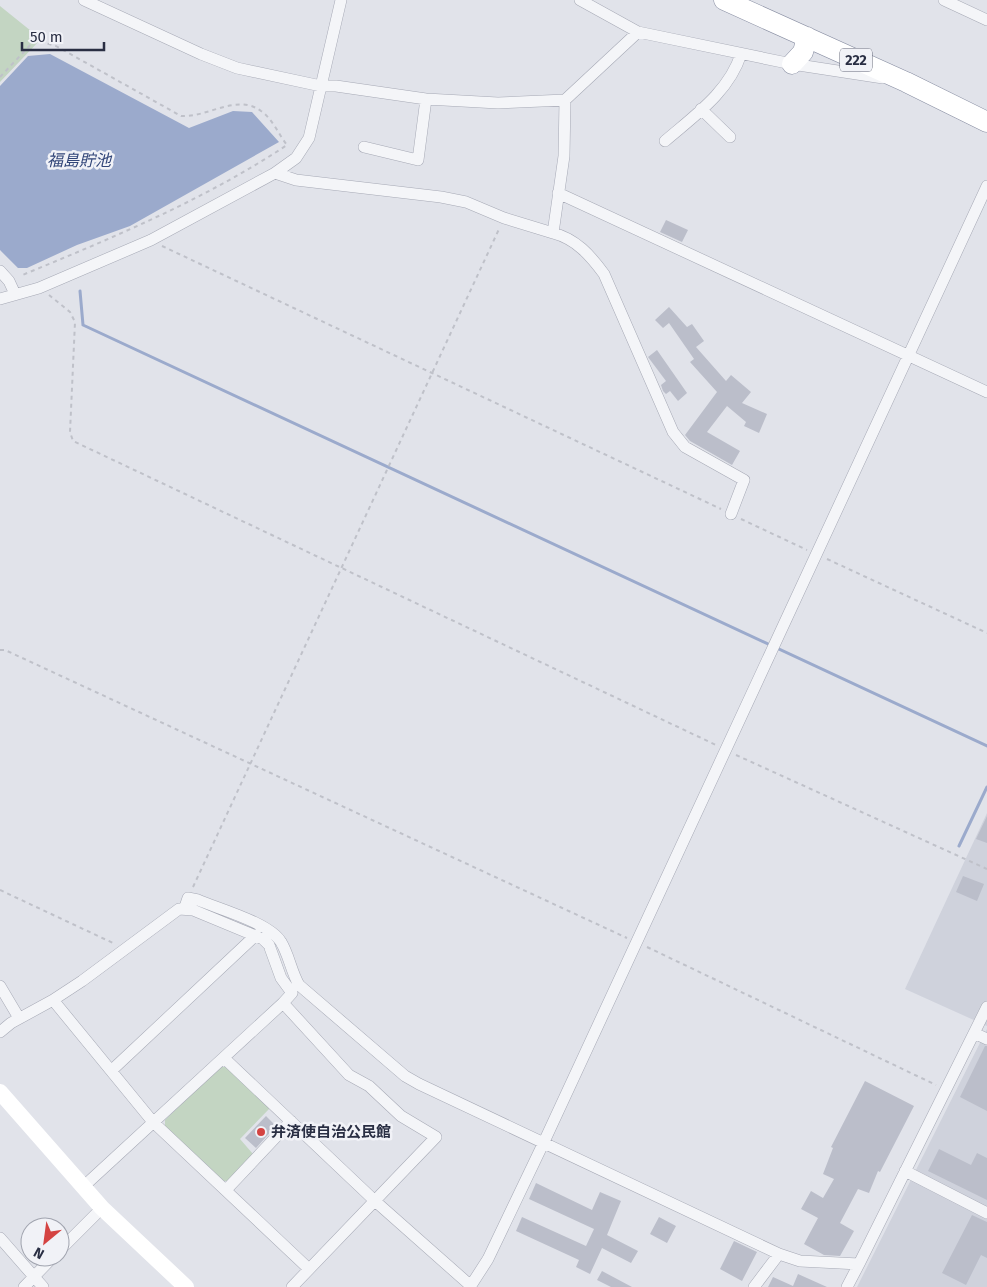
<svg xmlns="http://www.w3.org/2000/svg" width="987" height="1287" font-family="'Fira Sans','Noto Sans JP',sans-serif">
	<rect width="100%" height="100%" fill="#e1e3ea"/>
	<path fill="#cfd2dc" d="M 987,813 L 987,1026 L 905,989 Z
		M 987,1029 L 987,1287 L 857,1287 Z"/>
	<path fill="#c3d5c2" d="M 0,6 L 41,39 L 0,82 Z
		M 220,1067 L 226,1067 L 270,1108 L 240,1139 L 253,1154 L 228,1181 L 222,1181 L 165,1126 L 165,1120 Z"/>
	<path fill="#9baacc" d="M 50,54 L 189,128 L 233,111 L 252,112 L 279,142 L 130,226 L 77,245 L 27,268 L 18,268 L 0,250 L 0,86 L 28,56 Z"/>
	<g fill="none" stroke-linecap="round" stroke-linejoin="round">
		<path stroke="#9baacc" stroke-width="3" d="M 80,291 L 83,325 L 987,746
			M 959,846 L 987,787"/>
	</g>
	<path fill="#bbbeca" d="M 666,220 L 688,230 L 682,242 L 660,232 Z
		M 669,307 L 687,327 L 692,324 L 704,341 L 696,347 L 726,381 L 731,375 L 751,392 L 742,403 L 767,414 L 759,433 L 744,426 L 746,422 L 727,406 L 707,432 L 740,451 L 732,465 L 690,441 L 685,435 L 717,392 L 690,362 L 694,359 L 669,323 L 663,328 L 655,320 Z
		M 657,350 L 687,393 L 678,401 L 670,391 L 666,394 L 663,391 L 661,385 L 666,381 L 648,357 Z
		M 987,816 L 987,843 L 976,839 Z
		M 963,876 L 984,884 L 977,901 L 956,892 Z
		M 985,1046 L 987,1046 L 987,1111 L 960,1097 Z
		M 865,1081 L 914,1106 L 880,1172 L 878,1171 L 869,1193 L 858,1189 L 840,1223 L 854,1231 L 840,1256 L 824,1255 L 804,1244 L 818,1218 L 801,1209 L 811,1191 L 823,1198 L 834,1179 L 823,1174 L 833,1148 L 831,1147 Z
		M 266,1116 L 276,1126 L 256,1148 L 245,1138 Z
		M 939,1149 L 971,1165 L 977,1153 L 987,1158 L 987,1200 L 928,1171 Z
		M 536,1183 L 592,1210 L 600,1192 L 621,1201 L 607,1235 L 638,1251 L 631,1263 L 602,1248 L 590,1274 L 576,1267 L 579,1260 L 516,1231 L 522,1217 L 586,1246 L 594,1229 L 529,1199 Z
		M 972,1215 L 987,1222 L 987,1258 L 981,1255 L 966,1285 L 942,1273 Z
		M 659,1217 L 676,1226 L 667,1243 L 650,1234 Z
		M 734,1241 L 757,1252 L 742,1281 L 720,1269 Z
		M 602,1271 L 632,1287 L 611,1287 L 597,1280 Z
		M 798,1274 L 827,1287 L 768,1287 L 773,1277 L 793,1286 Z"/>
	<g fill="none" stroke-linecap="round" stroke-linejoin="round">
		<g stroke="#a6a9b5" stroke-width="12">
			<path id="street" d="M 84,0 L 201,54 L 237,68 L 321,86 L 336,86 L 426,99 L 498,103 L 565,100 L 638,32
				M 580,0 L 638,32 L 792,64 L 883,78
				M 944,0 L 987,20
				M 701,109 L 730,137
				M 665,141 C 694,116 729,92 741,54
				M 364,147 L 418,160 L 426,99
				M 275,173 L 296,180 L 441,197 L 466,202 L 504,218 L 553,233 L 564,156 L 565,100
				M 558,193 L 987,392
				M 553,233 C 576,239 590,255 604,274 L 673,432 L 685,447 L 744,480 L 731,514
				M 0,271 L 9,281 L 15,294
				M 0,299 L 39,288 L 151,240 L 275,173 L 296,158 L 309,138 L 341,0
				M 185,907 L 188,898 L 198,900 C 219,909 270,923 281,942 C 289,955 291,971 299,985 L 405,1076 L 419,1084 L 779,1254 L 800,1261 L 859,1264 L 987,1007
				M 0,986 L 19,1018
				M 53,1000 L 82,981 L 179,909 L 193,910 L 263,939 L 269,945 L 281,978 L 292,993 L 283,1003 L 349,1075 L 369,1086 L 401,1116 L 436,1137 L 292,1287
				M 0,1032 L 11,1023 L 53,1000 L 153,1122 L 309,1269
				M 974,1033 L 987,1039
				M 224,1058 L 375,1201 L 471,1286
				M 112,1070 L 256,935
				M 905,1171 L 987,1213
				M 83,1187 L 283,1003
				M 226,1190 L 291,1121
				M 0,1238 L 43,1287
				M 60,1250 L 102,1208
				M 24,1287 L 53,1257
				M 470,1287 L 488,1259 L 543,1144 L 987,186
				M 754,1287 L 779,1254
				M 847,1287 L 859,1264"/>
		</g>
		<g stroke="#888ea2" stroke-width="21">
			<path id="highway" d="M 724,0 L 906,82 L 987,122
				M 792,64 L 803,52 L 807,37"/>
		</g>
		<path stroke="#bfc1c9" stroke-width="2" stroke-dasharray="4 4" stroke-linecap="butt" d="M 0,77 L 35,40 L 56,46 L 181,116 C 207,118 237,93 261,111 C 272,118 279,135 287,145 C 204,200 112,238 20,276
			M 162,246 L 721,509
			M 49,295 L 70,312 L 75,322 L 70,432 L 73,441 L 716,745
			M 741,519 L 807,550
			M 827,559 L 987,633
			M 0,650 L 5,650 L 627,938
			M 736,755 L 987,869
			M 193,887 L 500,227
			M 0,890 L 113,943
			M 647,947 L 936,1085"/>
		<use href="#street" stroke="#f4f5f8" stroke-width="11"/>
		<path stroke="#fff" stroke-width="16" d="M 0,1092 L 102,1208 L 186,1287"/>
		<use href="#highway" stroke="#fff" stroke-width="20"/>
	</g>
	<circle fill="#d44342" stroke="#f1f2f7" stroke-width="2" cx="261" cy="1132" r="5"/>
	<g text-anchor="middle" dominant-baseline="central" stroke-width="5" stroke-linejoin="round" paint-order="stroke">
		<rect fill="#f1f2f7" stroke="#656979" stroke-width="1" x="840" y="48.5" width="32" height="23" rx="4"/>
		<g font-size="14" font-weight="bold" fill="#292e43">
			<text x="856" y="60">222</text>
		</g>
		<g font-size="15" font-weight="bold" fill="#292e43" stroke="#f1f2f7" text-anchor="start">
			<text x="271" y="1132">弁済使自治公民館</text>
		</g>
		<g font-size="16" font-style="italic" fill="#314578" stroke="#f1f2f7">
			<text x="79" y="160">福島貯池</text>
		</g>
	</g>
	<g transform="translate(45 1242) rotate(209)"><circle r="24" fill="#f1f2f7" stroke="#a1a4af"/>
	<path d="M0-4L9 19L0 12L-9 19Z" fill="#d44342"/>
	<text y="-8" font-size="14" font-weight="bold" text-anchor="middle" fill="#292e43">N</text>
	</g>
	<path d="M22 42v8h82v-8" fill="none" stroke="#292e43" stroke-width="2.5"/>
	<text x="30" y="42" font-size="15" fill="#292e43" stroke="#f1f2f7" stroke-width="4" paint-order="stroke">50 m</text>
</svg>
